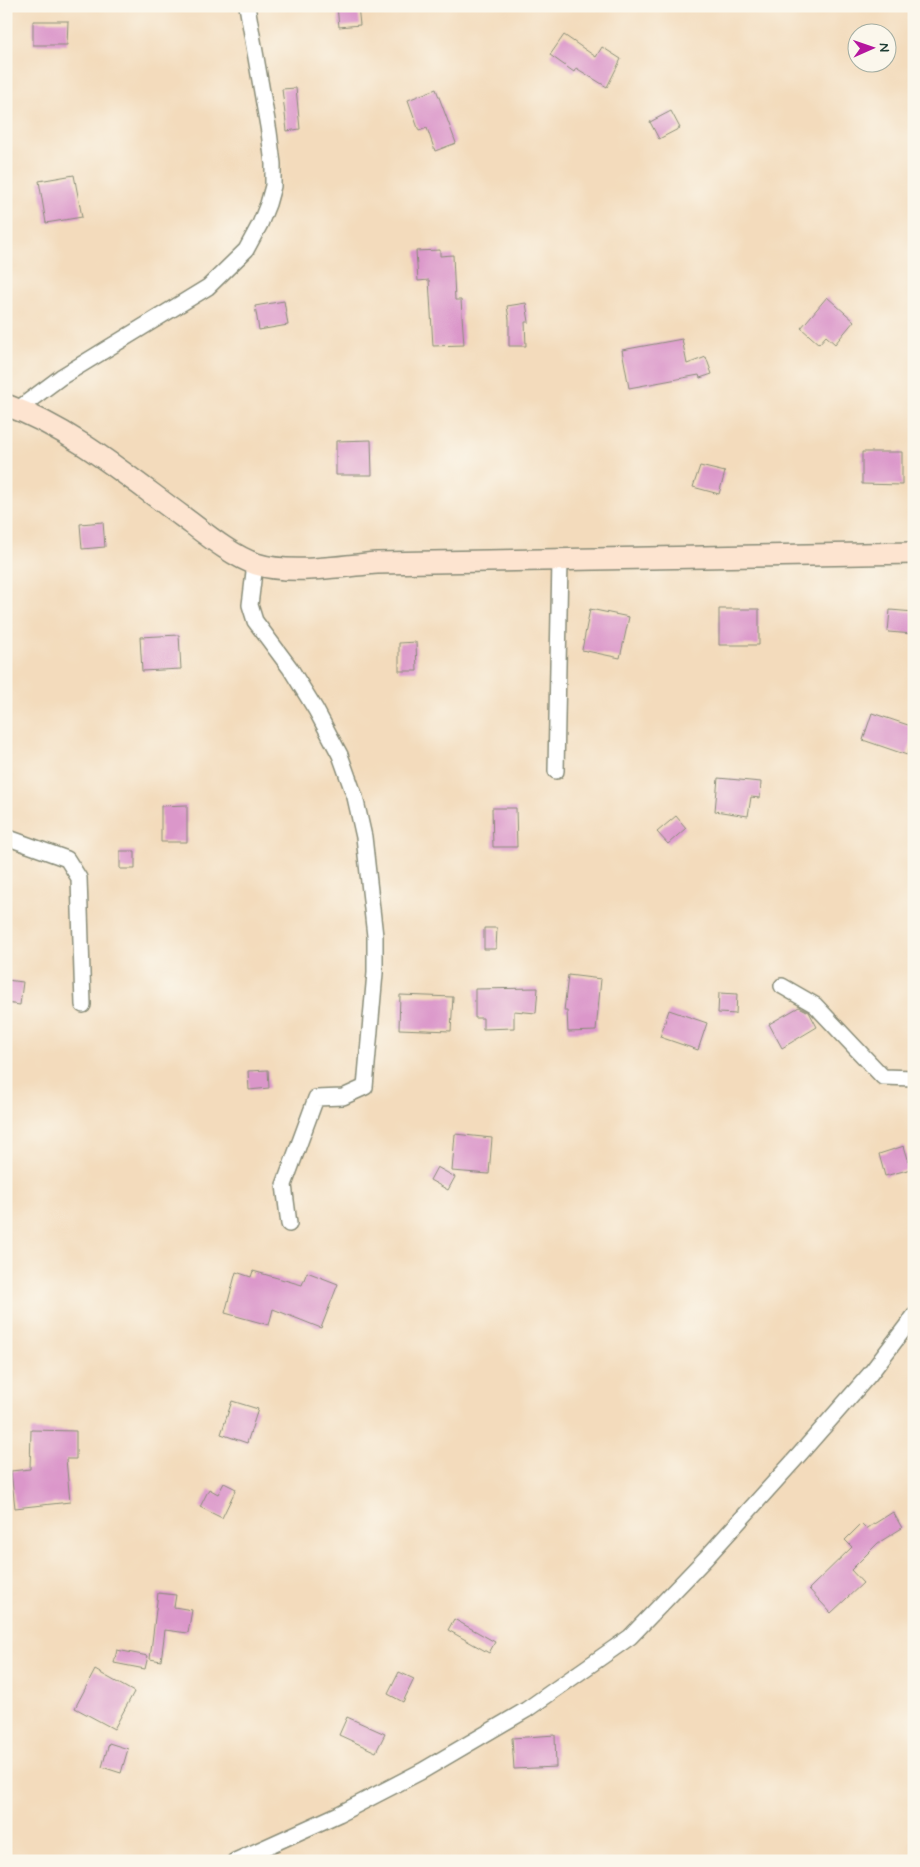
<svg xmlns="http://www.w3.org/2000/svg" width="920" height="1867" font-family="Mynerve,sans-serif">
	<rect width="100%" height="100%" fill="#fbf7ec"/>
	<filter id="ink" filterUnits="userSpaceOnUse"><feTurbulence type="fractalNoise" baseFrequency=".02" numOctaves="2"/><feDisplacementMap in="SourceGraphic" scale="10" xChannelSelector="R" yChannelSelector="G"/><feConvolveMatrix kernelMatrix="1 2 1 2 8 2 1 2 1" color-interpolation-filters="sRGB"/></filter>
	<filter id="wash" filterUnits="userSpaceOnUse"><feTurbulence type="fractalNoise" baseFrequency=".0096" numOctaves="4" result="noise"/><feDisplacementMap in="SourceGraphic" scale="20" xChannelSelector="R" yChannelSelector="G"/><feGaussianBlur stdDeviation="1.12" result="paint"/><feColorMatrix in="noise" values="0 0 0 0 0 0 0 0 0 0 0 0 0 0 0 0 0 1.4 0 .05"/><feComposite in="paint" operator="in"/></filter>
	<g filter="url(#wash)">
		<rect width="100%" height="100%" fill="#f3dbbc"/>
		<g id="blocks">
			<path fill="#db97ca" d="M 337,6 L 358,6 L 360,25 L 339,27 Z
				M 33,21 L 68,21 L 67,45 L 33,45 Z
				M 564,35 L 596,57 L 602,47 L 621,59 L 607,87 L 576,68 L 574,72 L 550,55 Z
				M 296,88 L 300,129 L 287,131 L 282,89 Z
				M 436,89 L 456,143 L 435,151 L 427,128 L 419,131 L 408,100 Z
				M 671,111 L 680,128 L 659,139 L 650,122 Z
				M 74,175 L 82,217 L 46,223 L 39,181 Z
				M 440,250 L 440,256 L 453,255 L 455,300 L 461,300 L 464,345 L 433,346 L 429,280 L 418,281 L 416,251 Z
				M 827,297 L 854,321 L 835,344 L 826,336 L 819,344 L 801,328 Z
				M 284,301 L 288,325 L 259,330 L 255,306 Z
				M 526,303 L 529,322 L 525,322 L 526,346 L 509,346 L 509,319 L 507,306 Z
				M 682,339 L 687,364 L 706,357 L 712,374 L 700,378 L 699,375 L 629,388 L 622,350 Z
				M 371,440 L 372,475 L 336,475 L 336,441 Z
				M 862,452 L 902,452 L 902,485 L 862,484 Z
				M 700,466 L 725,472 L 719,494 L 693,487 Z
				M 103,522 L 105,547 L 82,549 L 80,524 Z
				M 590,609 L 629,617 L 620,658 L 582,650 Z
				M 719,609 L 759,609 L 759,645 L 719,645 Z
				M 890,610 L 914,612 L 914,634 L 888,632 Z
				M 179,635 L 181,669 L 142,671 L 140,637 Z
				M 416,642 L 417,671 L 399,671 L 399,643 Z
				M 872,713 L 914,727 L 914,735 L 907,755 L 863,740 Z
				M 718,778 L 761,782 L 760,798 L 751,797 L 748,816 L 715,811 Z
				M 187,805 L 187,842 L 161,842 L 161,806 Z
				M 492,808 L 516,808 L 517,847 L 493,847 Z
				M 676,816 L 686,828 L 668,844 L 657,832 Z
				M 120,851 L 135,851 L 135,869 L 120,869 Z
				M 484,928 L 497,928 L 496,949 L 484,949 Z
				M 568,975 L 601,979 L 596,1031 L 568,1032 L 567,1011 L 564,1011 Z
				M 6,980 L 23,982 L 20,1005 L 6,1003 Z
				M 538,988 L 536,1013 L 514,1011 L 514,1028 L 483,1029 L 483,1018 L 475,1018 L 475,989 Z
				M 719,993 L 737,994 L 736,1014 L 718,1013 Z
				M 400,995 L 453,997 L 451,1031 L 399,1029 Z
				M 799,1007 L 809,1012 L 817,1027 L 782,1048 L 769,1024 Z
				M 669,1010 L 707,1023 L 698,1050 L 660,1037 Z
				M 268,1070 L 269,1088 L 249,1090 L 248,1071 Z
				M 455,1134 L 492,1138 L 489,1174 L 452,1171 Z
				M 904,1146 L 911,1169 L 885,1176 L 879,1154 Z
				M 437,1167 L 455,1177 L 448,1190 L 430,1180 Z
				M 253,1271 L 302,1285 L 307,1272 L 338,1284 L 321,1328 L 273,1309 L 269,1325 L 225,1313 L 236,1272 L 251,1277 Z
				M 232,1401 L 258,1409 L 247,1443 L 221,1434 Z
				M 31,1430 L 76,1431 L 76,1459 L 66,1459 L 70,1502 L 15,1508 L 11,1471 L 30,1469 Z
				M 224,1483 L 236,1489 L 222,1518 L 200,1507 L 209,1489 L 218,1494 Z
				M 893,1512 L 902,1528 L 878,1543 L 851,1570 L 863,1583 L 831,1613 L 809,1589 L 852,1547 L 845,1540 L 861,1524 L 866,1529 Z
				M 158,1593 L 176,1595 L 174,1607 L 192,1610 L 188,1633 L 165,1630 L 161,1661 L 150,1659 Z
				M 454,1619 L 495,1642 L 489,1653 L 448,1630 Z
				M 117,1650 L 148,1656 L 145,1669 L 114,1663 Z
				M 95,1670 L 134,1692 L 114,1729 L 75,1708 Z
				M 399,1672 L 414,1679 L 403,1702 L 388,1694 Z
				M 347,1717 L 385,1734 L 376,1752 L 339,1735 Z
				M 555,1735 L 556,1767 L 514,1769 L 512,1738 Z
				M 109,1743 L 128,1749 L 121,1773 L 102,1767 Z"/>
		</g>
	</g>
	<g filter="url(#ink)">
		<use href="#blocks" fill-opacity="0" stroke="#898c78" stroke-width="1"/>
		<g fill="none" stroke-linecap="round" stroke-linejoin="round">
			<g stroke="#898c78" stroke-width="18">
				<path id="street" d="M 18,409 L 61,377 L 208,287 L 246,250 L 260,224 L 268,204 L 273,186 L 273,164 L 269,132 L 247,6
					M 255,564 L 250,605 L 255,621 L 290,668 L 316,710 L 340,755 L 355,797 L 364,837 L 375,936 L 375,973 L 365,1087 L 343,1097 L 316,1098 L 284,1185 L 289,1224
					M 556,771 L 560,560
					M 6,837 L 67,859 L 79,878 L 83,1005
					M 782,986 L 815,1005 L 883,1077 L 914,1078
					M 235,1861 L 339,1814 L 422,1771 L 526,1710 L 630,1637 L 706,1558 L 799,1455 L 870,1374 L 914,1316"/>
			</g>
			<g stroke="#898c78" stroke-width="24">
				<path id="secondary" d="M 6,405 C 72,429 127,476 183,517 C 203,532 233,557 256,564 C 290,575 342,566 377,563 L 914,553"/>
			</g>
			<use href="#street" stroke="#fff" stroke-width="15"/>
			<use href="#secondary" stroke="#fde4d0" stroke-width="21"/>
		</g>
	</g>
	<rect width="920" height="1867" fill="none" stroke="#fbf7ec" stroke-width="25"/>
	<g transform="translate(872 48) rotate(88)"><circle r="24" fill="#fbf7ec" stroke="#a3ada2"/>
	<path d="M0-4L9 19L0 12L-9 19Z" fill="#b5179e"/>
	<text y="-8" font-size="14" font-weight="bold" text-anchor="middle" fill="#1f3d34">N</text>
	</g>
</svg>
